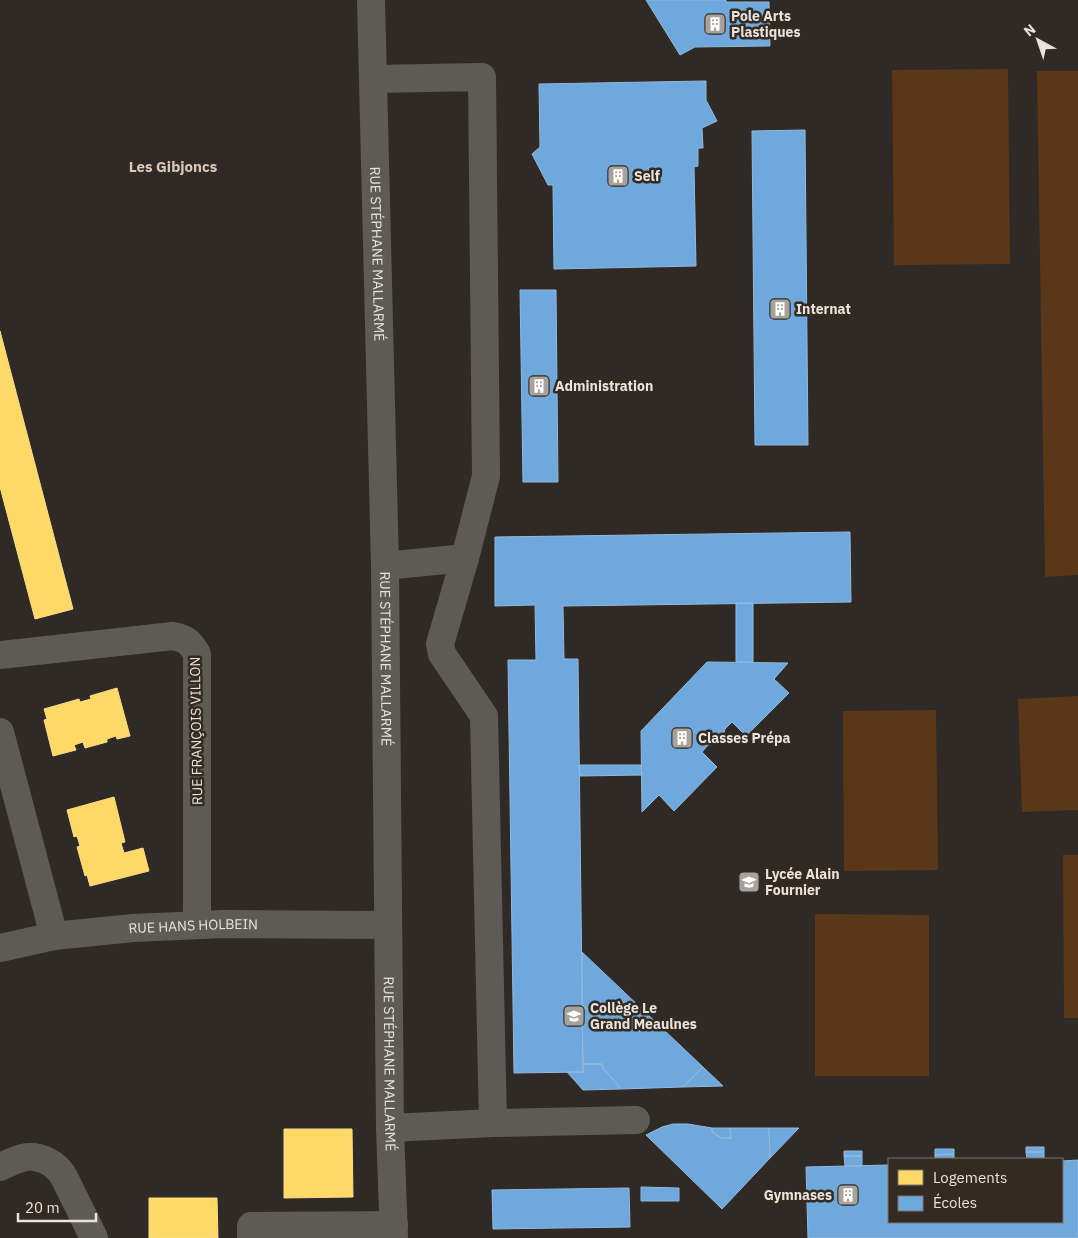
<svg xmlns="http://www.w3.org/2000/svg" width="1078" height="1238" font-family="'IBM Plex Sans',sans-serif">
	<rect width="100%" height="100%" fill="#2f2a26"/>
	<path fill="#5a3718" d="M 1008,69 L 1010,264 L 894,265 L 892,70 Z
		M 1037,71 L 1078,71 L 1078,575 L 1045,577 Z
		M 1078,696 L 1078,810 L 1022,812 L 1018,699 Z
		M 936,710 L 938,870 L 844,871 L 843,711 Z
		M 1063,855 L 1078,855 L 1078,1018 L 1064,1018 Z
		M 815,914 L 929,915 L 929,1076 L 815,1076 Z"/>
	<path fill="#ffd966" stroke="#f8dc8a" d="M 0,331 L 73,609 L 35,619 L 0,487 Z
		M 117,688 L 130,736 L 117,739 L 116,736 L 107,739 L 107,742 L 85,748 L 83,742 L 74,745 L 76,750 L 53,756 L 44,720 L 47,719 L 44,709 L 79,699 L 80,702 L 91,699 L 90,696 Z
		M 114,797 L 125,842 L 121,843 L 124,853 L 143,848 L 149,871 L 90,886 L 87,875 L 85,876 L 77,847 L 80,846 L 77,836 L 74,837 L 67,810 Z
		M 284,1129 L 352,1129 L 353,1197 L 284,1198 Z
		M 149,1198 L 217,1198 L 218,1238 L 149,1238 Z"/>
	<path fill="#6fa8dc" stroke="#94b9dc" d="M 646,0 L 726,0 L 726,2 L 769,2 L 770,46 L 695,47 L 680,55 Z
		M 706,81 L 706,100 L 717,121 L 702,128 L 703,148 L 698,148 L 698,166 L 694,167 L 696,266 L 554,269 L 553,185 L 548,185 L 532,154 L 540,147 L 539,84 Z
		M 805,130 L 808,445 L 755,445 L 752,131 Z
		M 520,290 L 556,290 L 558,482 L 523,482 Z
		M 850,532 L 851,602 L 563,606 L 564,659 L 578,659 L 583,1072 L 514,1073 L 508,660 L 536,660 L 535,605 L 495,606 L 495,537 Z
		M 736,603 L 753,603 L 753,662 L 736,662 Z
		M 707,662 L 788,663 L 774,679 L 789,693 L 746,736 L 732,722 L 725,729 L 722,740 L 717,744 L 708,745 L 702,752 L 717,767 L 674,811 L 659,795 L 642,812 L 641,731 Z
		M 579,765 L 641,765 L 642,775 L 580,776 Z
		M 582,952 L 663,1029 L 610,1031 L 594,1016 L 598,1012 L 592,1006 L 588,1010 L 582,1004 Z
		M 582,1004 L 588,1010 L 592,1006 L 598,1012 L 594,1016 L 610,1031 L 663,1029 L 703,1067 L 683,1087 L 621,1089 L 603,1068 L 602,1064 L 583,1064 Z
		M 583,1064 L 602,1064 L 603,1068 L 621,1089 L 583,1090 L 567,1072 L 583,1072 Z
		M 703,1067 L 723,1086 L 683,1087 Z
		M 673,1124 L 688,1124 L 712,1128 L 712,1132 L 721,1138 L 731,1138 L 730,1128 L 769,1128 L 770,1158 L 722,1209 L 646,1135 L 662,1127 Z
		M 712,1128 L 730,1128 L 731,1138 L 721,1138 L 712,1132 Z
		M 769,1128 L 799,1128 L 770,1158 Z
		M 1026,1147 L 1044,1147 L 1044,1152 L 1026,1152 Z
		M 935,1149 L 954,1149 L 954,1154 L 935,1155 Z
		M 844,1151 L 862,1151 L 862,1156 L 844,1156 Z
		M 1026,1152 L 1044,1152 L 1044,1159 L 1027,1159 Z
		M 954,1154 L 954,1159 L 935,1159 L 935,1155 Z
		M 844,1156 L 862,1156 L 862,1166 L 845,1166 Z
		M 1078,1160 L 1078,1238 L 808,1238 L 806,1167 L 889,1165 L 889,1222 L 1062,1222 L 1062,1161 Z
		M 641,1187 L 679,1188 L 679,1201 L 641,1201 Z
		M 629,1188 L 630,1227 L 493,1229 L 492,1190 Z"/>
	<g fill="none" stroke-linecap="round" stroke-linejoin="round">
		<g stroke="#5e5b57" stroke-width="28">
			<path id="s1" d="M 371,0 L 385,566 L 390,1128 L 394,1238"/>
			<path d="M 373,79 L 482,77 L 486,476 L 465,558 L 385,566"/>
			<path d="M 465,558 L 440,644 L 442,654 L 484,716 L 493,1123 L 636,1120"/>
			<path d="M 0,655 L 173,636 C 187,639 190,642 197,654 L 197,924"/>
			<path d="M 0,732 L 54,936"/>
			<path id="s2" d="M 0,948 L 54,936 L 133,928 L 224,924 L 388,925"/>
			<path d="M 390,1128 L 493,1123"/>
			<path d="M 0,1167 C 9,1163 25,1155 34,1157 C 48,1159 59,1167 65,1179 L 94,1238"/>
			<path d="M 251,1238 L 251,1226 L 394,1225"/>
		</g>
	</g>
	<defs>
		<g id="building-square" transform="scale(1.125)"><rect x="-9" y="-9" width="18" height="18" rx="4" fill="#a8a29d" stroke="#332a22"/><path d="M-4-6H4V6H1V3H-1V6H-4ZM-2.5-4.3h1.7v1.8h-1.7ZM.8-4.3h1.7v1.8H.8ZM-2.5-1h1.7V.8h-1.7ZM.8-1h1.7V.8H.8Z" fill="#fff"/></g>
		<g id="school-square" transform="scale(1.125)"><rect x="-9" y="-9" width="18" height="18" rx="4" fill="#a8a29d" stroke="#332a22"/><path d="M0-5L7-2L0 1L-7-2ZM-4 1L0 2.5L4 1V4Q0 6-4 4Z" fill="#fff"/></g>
	</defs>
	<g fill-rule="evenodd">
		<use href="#building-square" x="715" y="24"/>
		<use href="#building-square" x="618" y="176"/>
		<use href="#building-square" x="780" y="309"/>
		<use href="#building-square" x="539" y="386"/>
		<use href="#building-square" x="682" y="738"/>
		<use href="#school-square" x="749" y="882"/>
		<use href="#school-square" x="574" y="1016"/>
		<use href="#building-square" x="848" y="1195"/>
	</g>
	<g text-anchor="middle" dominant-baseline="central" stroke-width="5" stroke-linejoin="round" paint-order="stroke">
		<g font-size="14" font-weight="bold" fill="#e9e2dd" stroke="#332a22" text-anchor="start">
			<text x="731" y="16">Pole Arts<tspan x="731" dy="16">Plastiques</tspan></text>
			<text x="634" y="176">Self</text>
			<text x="796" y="309">Internat</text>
			<text x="555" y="386">Administration</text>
			<text x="698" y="738">Classes Prépa</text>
			<text x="765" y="874">Lycée Alain<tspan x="765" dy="16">Fournier</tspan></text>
			<text x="590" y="1008">Collège Le<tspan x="590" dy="16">Grand Meaulnes</tspan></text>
			<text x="832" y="1195" text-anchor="end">Gymnases</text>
		</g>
		<g font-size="14" fill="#e9e2dd" stroke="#332a22">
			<text stroke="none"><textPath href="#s1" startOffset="254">RUE STÉPHANE MALLARMÉ</textPath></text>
			<text stroke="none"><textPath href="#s1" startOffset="659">RUE STÉPHANE MALLARMÉ</textPath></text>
			<text transform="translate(196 731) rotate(-91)">RUE FRANÇOIS VILLON</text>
			<text stroke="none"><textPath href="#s2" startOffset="195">RUE HANS HOLBEIN</textPath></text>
			<text stroke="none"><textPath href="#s1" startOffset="1064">RUE STÉPHANE MALLARMÉ</textPath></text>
		</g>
		<g font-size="15" font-weight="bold" fill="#d6c9c0" stroke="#332a22">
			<text x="173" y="166">Les Gibjoncs</text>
		</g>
	</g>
	<rect x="888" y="1158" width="175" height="65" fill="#332a22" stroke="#7c746d"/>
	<rect x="898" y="1170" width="25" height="15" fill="#ffd966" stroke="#7c746d"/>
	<text x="933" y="1183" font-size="15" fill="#e9e2dd">Logements</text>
	<rect x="898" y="1196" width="25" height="15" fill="#6fa8dc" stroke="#7c746d"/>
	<text x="933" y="1208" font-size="15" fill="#e9e2dd">Écoles</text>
	<g transform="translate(1038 40) rotate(320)" stroke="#332a22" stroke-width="4" paint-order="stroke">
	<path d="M0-4L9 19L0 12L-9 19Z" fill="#e9e2dd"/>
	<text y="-8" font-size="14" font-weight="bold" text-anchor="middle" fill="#e9e2dd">N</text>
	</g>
	<path d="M18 1213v8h78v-8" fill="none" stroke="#e9e2dd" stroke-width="2.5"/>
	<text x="25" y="1213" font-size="15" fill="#e9e2dd" stroke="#332a22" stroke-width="4" paint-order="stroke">20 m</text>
</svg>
